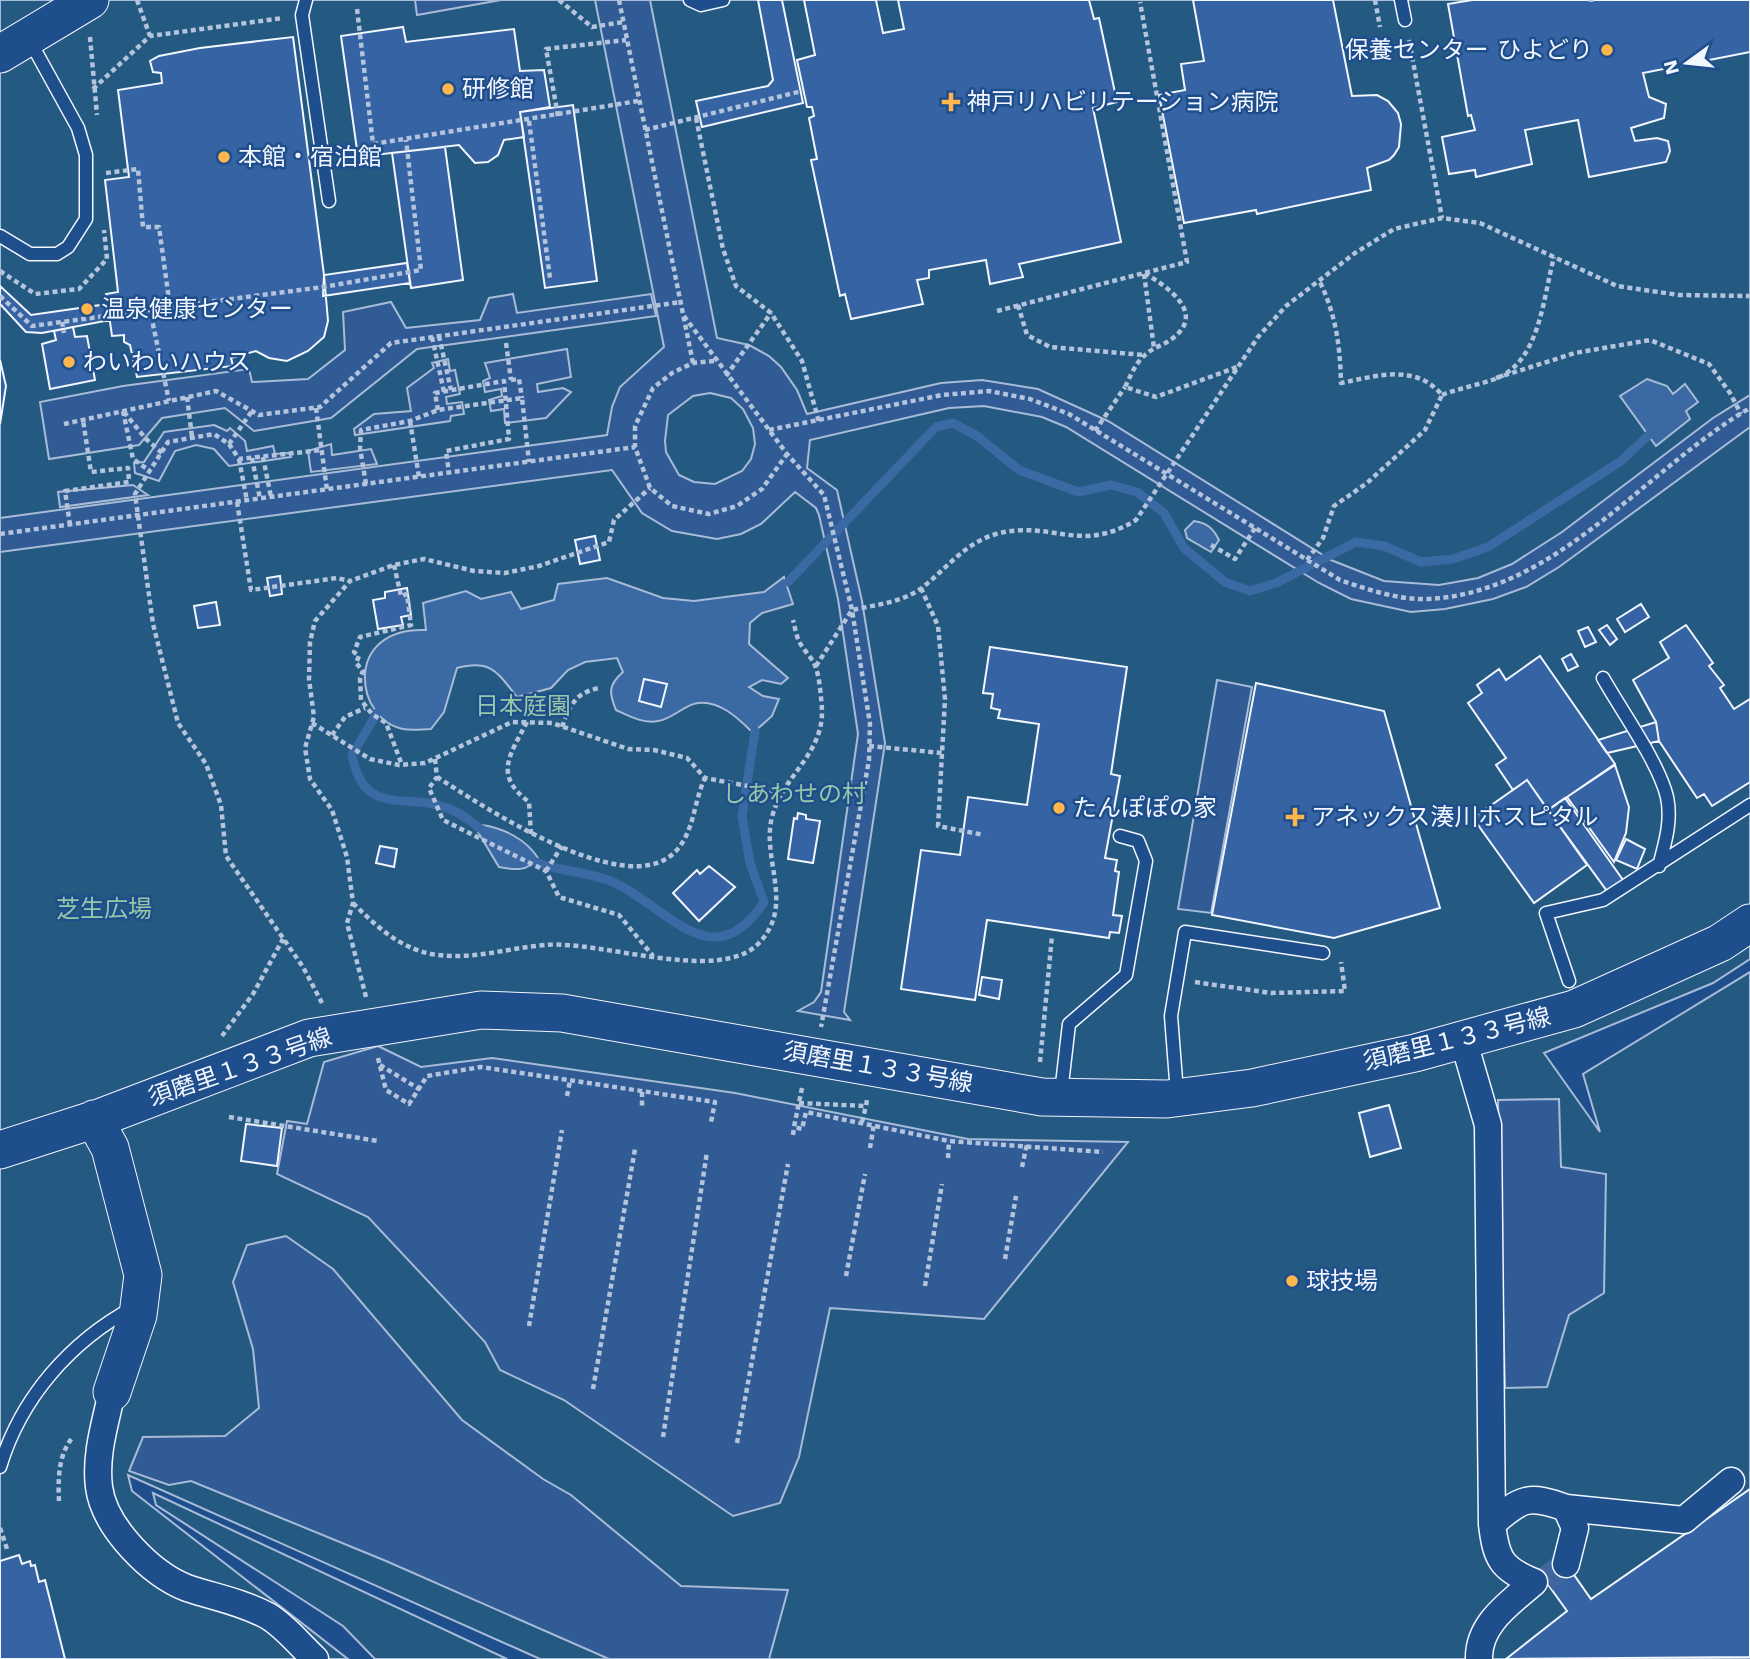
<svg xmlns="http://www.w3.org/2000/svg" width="1750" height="1659" font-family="'Work Sans','Noto Sans JP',sans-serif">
	<rect width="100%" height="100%" fill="#1f4e8c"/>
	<path fill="#245a82" stroke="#a8bbd7" stroke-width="2" d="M 0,0 L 1750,0 L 1750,959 L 1713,983 L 1544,1053 L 1600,1132 L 1583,1074 L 1750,972 L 1750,1659 L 540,1659 L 128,1475 L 132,1491 L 348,1659 L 0,1659 Z
		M 153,1493 L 507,1659 L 375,1659 L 343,1626 L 156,1505 Z"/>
	<path fill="#305b95" stroke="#a8bbd7" stroke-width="2" fill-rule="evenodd" d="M 415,0 L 501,0 L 417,15 Z
		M 595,0 L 650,0 L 717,338 L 749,345 L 769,356 L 781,367 L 797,390 L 807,414 L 941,383 L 982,380 L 1038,389 L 1108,421 L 1331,560 L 1384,581 L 1439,585 L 1478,578 L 1512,564 L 1562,532 L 1713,418 L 1750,395 L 1750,427 L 1559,567 L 1526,587 L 1493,599 L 1445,609 L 1411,612 L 1351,599 L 1319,583 L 1066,427 L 1042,417 L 984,406 L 949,408 L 810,440 L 807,468 L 837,490 L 862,601 L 885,743 L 844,1012 L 850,1020 L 798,1011 L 814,1002 L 821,992 L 858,734 L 838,599 L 819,515 L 816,508 L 795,492 L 761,524 L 741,534 L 717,539 L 672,531 L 642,513 L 612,470 L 0,552 L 0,518 L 607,435 L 612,407 L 620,387 L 664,347 ZM 710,393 L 731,398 L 743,409 L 753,428 L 755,444 L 751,459 L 742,471 L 715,484 L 694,482 L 679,475 L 666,452 L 665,441 L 668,415 L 693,396 Z
		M 513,294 L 517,313 L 651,294 L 656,316 L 417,349 L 331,418 L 254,431 L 225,408 L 162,418 L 139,445 L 49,459 L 40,402 L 123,386 L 249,369 L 252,382 L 308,379 L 345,350 L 343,312 L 391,302 L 406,328 L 480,320 L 489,298 Z
		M 567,349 L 571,377 L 537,384 L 538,392 L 563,388 L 571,392 L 546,418 L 505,423 L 504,409 L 491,411 L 489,400 L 502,396 L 501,389 L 485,392 L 483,381 L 490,378 L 485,363 Z
		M 448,359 L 450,371 L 455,370 L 460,394 L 446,397 L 447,404 L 462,402 L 464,414 L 451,416 L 450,421 L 355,435 L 354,429 L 374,414 L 411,411 L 407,388 L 434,368 L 432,363 Z
		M 214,425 L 227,431 L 230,428 L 245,441 L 247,451 L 273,446 L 275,454 L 289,453 L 291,457 L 229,466 L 214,449 L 196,445 L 175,451 L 159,481 L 135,473 L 134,463 L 144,462 L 164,432 Z
		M 331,444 L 332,455 L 371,449 L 377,464 L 311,472 L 308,451 Z
		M 133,485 L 148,495 L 60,507 L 58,492 Z
		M 1217,680 L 1252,687 L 1211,913 L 1178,909 Z
		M 378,1046 L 421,1067 L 492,1058 L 735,1093 L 968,1139 L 1128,1142 L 984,1319 L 830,1308 L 799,1457 L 780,1503 L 733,1516 L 564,1400 L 500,1370 L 485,1342 L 368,1217 L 277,1174 L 287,1121 L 307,1124 L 324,1062 Z
		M 1559,1099 L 1561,1167 L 1606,1174 L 1604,1293 L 1569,1315 L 1547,1387 L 1505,1388 L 1498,1100 Z
		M 286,1236 L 333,1269 L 462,1420 L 543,1479 L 571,1495 L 681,1586 L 788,1590 L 769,1659 L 609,1659 L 386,1561 L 191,1481 L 169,1485 L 129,1471 L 143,1437 L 225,1436 L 259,1408 L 253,1349 L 233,1282 L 247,1245 Z"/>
	<path fill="#3b69a3" stroke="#a8bbd7" stroke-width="2" d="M 1647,379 L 1667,386 L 1673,394 L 1685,384 L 1698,402 L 1686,411 L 1690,419 L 1656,446 L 1620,396 Z
		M 1194,521 C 1207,523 1213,528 1219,540 L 1211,552 L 1187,538 L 1185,530 Z
		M 784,577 L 793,604 L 762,613 L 750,623 L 749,644 L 788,678 L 781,684 L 762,680 L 749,687 L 763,696 L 779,699 L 772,716 L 755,731 L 750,730 C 737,717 718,700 698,703 C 685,704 673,719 658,721 C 643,724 629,716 616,710 C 609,693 608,685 623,672 L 617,658 L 585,662 L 568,670 L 551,688 L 517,697 C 497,672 491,659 457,668 L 444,712 L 431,729 C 423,729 412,731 403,729 C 355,720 342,627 426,630 L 423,603 L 466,591 L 481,599 L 511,592 L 521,609 L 554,600 L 558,584 L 607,578 L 663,598 L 694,601 L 764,592 Z
		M 482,825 C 503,828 526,839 538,858 C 528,872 514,870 499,867 L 478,832 Z"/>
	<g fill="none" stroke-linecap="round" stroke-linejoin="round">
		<path stroke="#3b69a3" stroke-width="9" d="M 788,582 L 936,427 L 953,423 L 977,436 L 1019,470 L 1078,492 L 1111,485 L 1137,492 L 1164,513 L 1184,548 L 1225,582 L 1250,591 L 1276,583 L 1356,542 L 1384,546 L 1421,562 L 1453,559 L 1488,547 L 1621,461 L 1652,432
			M 377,713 L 352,755 C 364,819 406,791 450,809 C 463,814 475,825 487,833
			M 526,857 C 551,872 585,870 613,882 C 668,907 713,980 764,902 L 750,863 L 742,816 L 755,731"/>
	</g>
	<path fill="#3563a3" stroke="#f2f6ff" stroke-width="2" d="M 758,0 L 782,0 L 803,103 L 702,127 L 696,101 L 768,86 L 773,80 Z
		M 804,0 L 876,0 L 883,33 L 904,29 L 898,0 L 1089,0 L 1094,19 L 1099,18 L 1117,102 L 1093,108 L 1121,242 L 1019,264 L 1023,277 L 990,284 L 986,260 L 929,270 L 929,278 L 917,280 L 923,304 L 851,319 L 845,294 L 840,296 L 811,160 L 817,159 L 809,118 L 814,116 L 812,107 L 807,107 L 797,60 L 815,55 Z
		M 1193,0 L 1333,0 L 1352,96 L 1377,95 L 1388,101 L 1398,113 L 1401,124 L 1399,147 L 1394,155 L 1389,160 L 1367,168 L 1371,190 L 1257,214 L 1256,210 L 1184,223 L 1159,95 L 1185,90 L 1181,64 L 1204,61 Z
		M 1472,0 L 1750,0 L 1750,52 L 1643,73 L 1649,97 L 1666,104 L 1664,118 L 1631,128 L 1635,141 L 1657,138 L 1668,141 L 1670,151 L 1666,162 L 1589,177 L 1578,120 L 1525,130 L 1532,164 L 1476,177 L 1475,170 L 1449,174 L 1442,137 L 1475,130 L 1471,115 L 1468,116 L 1448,4 Z
		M 403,27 L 406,42 L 514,29 L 520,71 L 544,70 L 550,107 L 520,112 L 524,137 L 504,140 L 498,155 L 488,162 L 475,163 L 459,145 L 358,157 L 341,36 Z
		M 293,37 L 324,275 L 328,321 L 324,337 L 308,351 L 287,361 L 269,358 L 256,351 L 231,358 L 233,366 L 137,377 L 130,345 L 124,342 L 124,335 L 112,336 L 106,294 L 118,292 L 105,180 L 129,177 L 118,90 L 162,83 L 161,73 L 153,72 L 150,61 L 159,56 L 200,48 Z
		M 573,105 L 597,281 L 545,288 L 520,112 Z
		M 445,147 L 463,280 L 411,288 L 392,153 Z
		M 407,263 L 410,283 L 323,296 L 324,275 Z
		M 0,286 L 31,315 L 108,304 L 110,320 L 42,333 L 26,332 L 0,304 Z
		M 73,327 L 75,337 L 87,336 L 95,380 L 50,389 L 42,344 L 56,340 L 54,331 Z
		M 0,360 L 6,386 L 0,424 Z
		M 595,536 L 600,560 L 580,564 L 575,540 Z
		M 280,576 L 282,594 L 270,596 L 267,578 Z
		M 407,588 L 411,615 L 401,617 L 403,625 L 378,629 L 373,600 L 385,598 L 385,592 Z
		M 216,602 L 220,625 L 198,628 L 194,606 Z
		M 1641,604 L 1649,617 L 1625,632 L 1617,619 Z
		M 1607,625 L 1617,639 L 1610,645 L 1599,630 Z
		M 1686,625 L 1713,663 L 1709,666 L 1724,685 L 1720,688 L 1734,709 L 1750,699 L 1750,782 L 1712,806 L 1704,794 L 1697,798 L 1659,741 L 1656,722 L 1633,680 L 1669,658 L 1660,642 Z
		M 1588,627 L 1596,642 L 1585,647 L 1578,631 Z
		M 990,647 L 1127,667 L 1111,774 L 1120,776 L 1105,858 L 1117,860 L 1115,871 L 1119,872 L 1113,915 L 1122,916 L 1119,933 L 1110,932 L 1109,938 L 987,920 L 975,1000 L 901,989 L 921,850 L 960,855 L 968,797 L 1027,805 L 1039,724 L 998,718 L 1000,710 L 991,708 L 993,694 L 983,693 Z
		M 1571,654 L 1578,666 L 1568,671 L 1562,659 Z
		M 1540,656 L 1615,764 L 1548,810 L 1527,780 L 1513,790 L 1496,765 L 1506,758 L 1468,703 L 1482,693 L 1477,685 L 1499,669 L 1506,680 Z
		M 644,679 L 667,684 L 661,707 L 639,701 Z
		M 1256,683 L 1384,711 L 1440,908 L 1334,938 L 1212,915 Z
		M 1656,722 L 1659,741 L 1607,753 L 1598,740 Z
		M 1615,765 L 1629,807 L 1626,833 L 1614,862 L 1567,797 Z
		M 1527,780 L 1587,865 L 1534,903 L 1473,818 Z
		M 1565,798 L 1623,880 L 1607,891 L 1548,810 Z
		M 798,813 L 806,815 L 806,819 L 820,821 L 813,863 L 788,859 L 794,818 L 797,819 Z
		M 1626,839 L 1645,849 L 1637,869 L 1616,860 Z
		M 380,846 L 397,849 L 394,867 L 376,863 Z
		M 709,866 L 735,887 L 699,921 L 673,893 L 697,870 L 700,874 Z
		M 982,977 L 1002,980 L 999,999 L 979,995 Z
		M 1389,1105 L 1401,1148 L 1370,1157 L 1359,1113 Z
		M 246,1124 L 282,1128 L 277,1166 L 241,1161 Z
		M 1750,1489 L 1750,1657 L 1506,1659 L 1567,1611 L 1539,1572 L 1560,1555 L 1591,1599 Z
		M 19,1555 L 22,1564 L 30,1561 L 31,1566 L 35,1565 L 39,1582 L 45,1580 L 65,1659 L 0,1659 L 0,1561 Z"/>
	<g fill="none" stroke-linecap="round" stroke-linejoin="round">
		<path stroke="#3f679d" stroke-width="26" stroke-dasharray="26 13" stroke-linecap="butt" d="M 1545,1580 L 1566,1564"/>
		<g stroke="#f2f6ff" stroke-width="15">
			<path id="lane" d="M 306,0 L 302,15 L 329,201
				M 690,0 L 701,5 L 723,0
				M 1401,0 L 1405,20
				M 0,236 L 30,254 L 57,254 L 68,247 L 86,219 L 86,155 L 78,128 L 30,41
				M 1603,678 C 1621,710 1659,763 1667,797 C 1672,821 1665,843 1659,866
				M 1569,981 L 1546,913 L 1603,900 L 1750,805
				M 1061,1093 L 1069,1024 L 1126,975 L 1146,861 L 1138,841 L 1120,836
				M 1177,1093 L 1171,1016 L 1185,932 L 1323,953
				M 0,1467 C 21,1397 71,1341 134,1307"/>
		</g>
		<g stroke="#f2f6ff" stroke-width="29">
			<path id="street" d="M 1463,1039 L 1488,1125 L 1492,1524 C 1496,1558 1501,1569 1534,1582 C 1510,1603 1478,1624 1479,1659
				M 112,1392 C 105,1424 95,1455 99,1487 C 104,1527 151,1574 187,1588 C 214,1597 242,1602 268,1616 C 285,1626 300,1645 315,1659
				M 1566,1508 L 1684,1520 L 1731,1481
				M 1492,1524 C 1521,1498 1529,1494 1566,1508 L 1575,1528 L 1566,1564"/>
		</g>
		<g stroke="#f2f6ff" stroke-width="39">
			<path id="secondary" d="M 0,54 L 90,0
				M 94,1119 L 110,1148 L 143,1275 L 138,1315 L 112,1392
				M 0,1150 L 99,1118 L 309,1038 L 481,1010 L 562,1013 L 1042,1097 L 1167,1099 L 1252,1088 L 1415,1053 L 1574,1009 L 1720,943 L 1750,923"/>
		</g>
		<path stroke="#b3c4dc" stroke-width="4.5" stroke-dasharray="5 3.5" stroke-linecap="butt" d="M 137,0 L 150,36
			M 559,0 L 592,27 L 623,22
			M 619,0 L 693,363
			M 1375,0 L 1380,27
			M 1591,0 L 1591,2
			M 357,9 L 373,144 L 638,101
			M 90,37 L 97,115
			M 1409,40 L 1442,218
			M 93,89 L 150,36 L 283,18
			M 558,116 L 546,49 L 626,40
			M 696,118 L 723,249 L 736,286 L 771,313 L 802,361 L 819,422
			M 529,121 L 550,278
			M 645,130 L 802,91
			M 106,173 L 138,169 L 143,227 L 159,227 L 170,307 L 150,310 L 169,401
			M 0,271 L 35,294 L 79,289 L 107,259 L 104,230
			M 1145,273 C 1165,286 1207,312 1173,338 C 1165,345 1153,347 1145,355 C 1136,362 1130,377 1125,387 L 1156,397 L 1237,367
			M 1144,274 L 1154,348
			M 0,296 L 32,326 L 150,310
			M 1018,305 L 1027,335 L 1050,347 L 1144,355
			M 170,307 L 323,287 L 421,270 L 406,140
			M 997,311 L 1187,262 L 1140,2
			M 684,316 L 787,454 L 824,495 L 852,610 L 870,724 L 869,760 L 821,1027
			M 62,322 L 64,333
			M 439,336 L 451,390
			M 432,337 L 444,392
			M 506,343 L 511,380
			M 714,361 L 693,363 L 672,373 L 653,388 L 635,426 L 635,447 L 650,488 L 672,506 L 709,514 L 737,506 L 762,489 L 787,454
			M 726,376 L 771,313
			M 1496,378 L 1575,353 L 1650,340 L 1709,364 L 1730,393 L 1741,414
			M 511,380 L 519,379 L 522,398
			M 1442,395 C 1460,388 1478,385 1495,379 C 1540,362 1543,298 1554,257
			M 187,397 L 192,437
			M 316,408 L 327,490
			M 438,410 L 435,393 L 504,381 L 509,439 L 446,451 L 449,473
			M 123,411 L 133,459 L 150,471
			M 124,412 L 146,439 L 162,453
			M 410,421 L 419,477
			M 64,424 L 216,391 L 259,415 L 320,407 L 391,343 L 681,302
			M 769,430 L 942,395 L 989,391 L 1030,399 L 1069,414 L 1340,580 C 1366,589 1395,599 1423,599 C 1553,597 1645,469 1750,408
			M 1095,431 L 1125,387
			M 229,444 L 252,411
			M 263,457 L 271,497
			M 252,458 L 260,499
			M 239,459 L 247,501
			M 366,484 L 360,448 L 361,430 L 410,421 L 438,410 L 522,398 L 529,462
			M 237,502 L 251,590 L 337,578 L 350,581
			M 70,525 L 65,491 L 129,482 L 128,468 L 91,472 L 83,420
			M 0,534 L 635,447
			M 1211,545 L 1235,559 L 1255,528
			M 1307,560 L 1323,538 L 1334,506 L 1367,483 L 1425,430 L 1442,395 C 1415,363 1377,376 1341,383 C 1340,345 1336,316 1320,282
			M 394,565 L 401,596 L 407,594 L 411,625 L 360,637 L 354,652 L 359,656 L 356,663 L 363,671 L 360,678 L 361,700 L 372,714 L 386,723 L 402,765
			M 921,588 L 938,626 L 945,699 L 938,826 L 984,835
			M 816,666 L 852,610 C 875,605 904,602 923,587 C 947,568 965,543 996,534 C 1052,519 1079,555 1136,520 L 1258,337 L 1286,306 L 1355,253 L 1394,229 L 1442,218 L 1480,223 L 1617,286 L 1679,295 L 1750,296
			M 527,722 C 510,755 493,775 529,802 L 531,834
			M 312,723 L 370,759 L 399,765 L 425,763 L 512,722 L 552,723 L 628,749 L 654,750 L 687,758 L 705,778 L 780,792
			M 562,727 C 570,705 575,693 599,688
			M 332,735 L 345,717 L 365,708
			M 869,746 L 942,753
			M 435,759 L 437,777 L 429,788 L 443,820 L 546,871 L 559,897 L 619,915 L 653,956
			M 437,777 C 483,806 625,902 675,852 C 695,831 693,803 705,778
			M 546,871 L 562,846
			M 353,903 C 376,926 398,947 431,954 C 471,961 506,948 546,945 C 600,940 718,984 758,944 C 796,906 761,860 772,817 C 783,775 823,755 822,710 C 821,697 820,680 816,668 C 813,658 803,650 799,641 C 796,635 795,627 793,620
			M 1195,982 L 1271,993 L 1345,991 L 1341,962
			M 366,997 L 347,923 L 353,903 L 347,857 L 332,810 L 310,779 L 305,748 L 314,717 L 309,679 L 310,642 L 315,621 L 350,581 L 394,565 L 424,559 L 474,571 L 505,573 L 539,566 L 609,542 L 614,520 L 650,488
			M 322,1003 L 303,967 L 226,856 L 221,805 L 206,764 L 178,723 L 153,624 L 135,494 L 168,442 L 214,434 L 229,444 L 239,459 L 322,450
			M 222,1036 L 253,994 L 283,939
			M 378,1058 L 386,1090 L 409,1104 L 427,1076 L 481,1067 L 715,1102 L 711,1122
			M 1040,1062 L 1052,936
			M 380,1065 L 419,1089
			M 802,1088 L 794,1127 L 802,1129 L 806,1112 L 949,1141 L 1103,1152
			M 642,1092 L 642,1107
			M 567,1096 L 570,1081
			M 799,1103 L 866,1106 L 867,1100 L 865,1099
			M 229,1117 L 378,1141
			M 862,1122 L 866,1106
			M 793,1135 L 794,1127
			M 870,1148 L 874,1124
			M 948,1158 L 949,1141
			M 1022,1167 L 1027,1144
			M 1005,1259 L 1016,1196
			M 846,1276 L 865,1174
			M 925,1286 L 942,1184
			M 529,1326 L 562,1130
			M 593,1389 L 635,1149
			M 663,1437 L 707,1152
			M 737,1443 L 788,1164
			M 59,1501 C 58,1480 58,1456 72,1438
			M 0,1528 L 7,1549"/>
		<use href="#lane" stroke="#1f4e8c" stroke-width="12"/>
		<use href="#street" stroke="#1f4e8c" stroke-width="26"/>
		<use href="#secondary" stroke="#1f4e8c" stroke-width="37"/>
	</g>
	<g fill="#ffb74d" stroke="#1f4e8c" stroke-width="2.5">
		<circle cx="1607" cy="50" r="7"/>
		<circle cx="448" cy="89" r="7"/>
		<path d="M947.5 91.5h7v7h7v7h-7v7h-7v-7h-7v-7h7z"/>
		<circle cx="224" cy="157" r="7"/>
		<circle cx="87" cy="309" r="7"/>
		<circle cx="69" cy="362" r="7"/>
		<circle cx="1059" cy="808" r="7"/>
		<path d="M1291.5 806.5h7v7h7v7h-7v7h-7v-7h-7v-7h7z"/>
		<circle cx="1292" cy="1281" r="7"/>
	</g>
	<g text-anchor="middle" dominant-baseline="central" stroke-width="5" stroke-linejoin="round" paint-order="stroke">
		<g font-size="24" fill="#f2f6ff" stroke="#1f4e8c" text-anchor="start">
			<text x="1593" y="50" text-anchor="end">保養センター ひよどり</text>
			<text x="462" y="89">研修館</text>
			<text x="967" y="102">神戸リハビリテーション病院</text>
			<text x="238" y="157">本館・宿泊館</text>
			<text x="101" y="309">温泉健康センター</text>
			<text x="83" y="362">わいわいハウス</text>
			<text x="1073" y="808">たんぽぽの家</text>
			<text x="1311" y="817">アネックス湊川ホスピタル</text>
			<text x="1306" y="1281">球技場</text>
		</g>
		<g font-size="24" fill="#97c8a6" stroke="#1f4e8c">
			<text x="523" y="706">日本庭園</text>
			<text x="794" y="794">しあわせの村</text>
			<text x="104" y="909">芝生広場</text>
		</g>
		<g font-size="24" fill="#f2f6ff" stroke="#1f4e8c">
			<text transform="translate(1457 1039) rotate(-14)">須磨里１３３号線</text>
			<text transform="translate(240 1067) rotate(-19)">須磨里１３３号線</text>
			<text transform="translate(878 1067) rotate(10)">須磨里１３３号線</text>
		</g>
	</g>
	<g transform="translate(1687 63) rotate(255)" stroke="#1f4e8c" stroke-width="5" paint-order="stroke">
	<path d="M0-5L12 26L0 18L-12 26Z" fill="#f2f6ff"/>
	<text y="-10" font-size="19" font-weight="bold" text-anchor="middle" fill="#f2f6ff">N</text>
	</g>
</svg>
